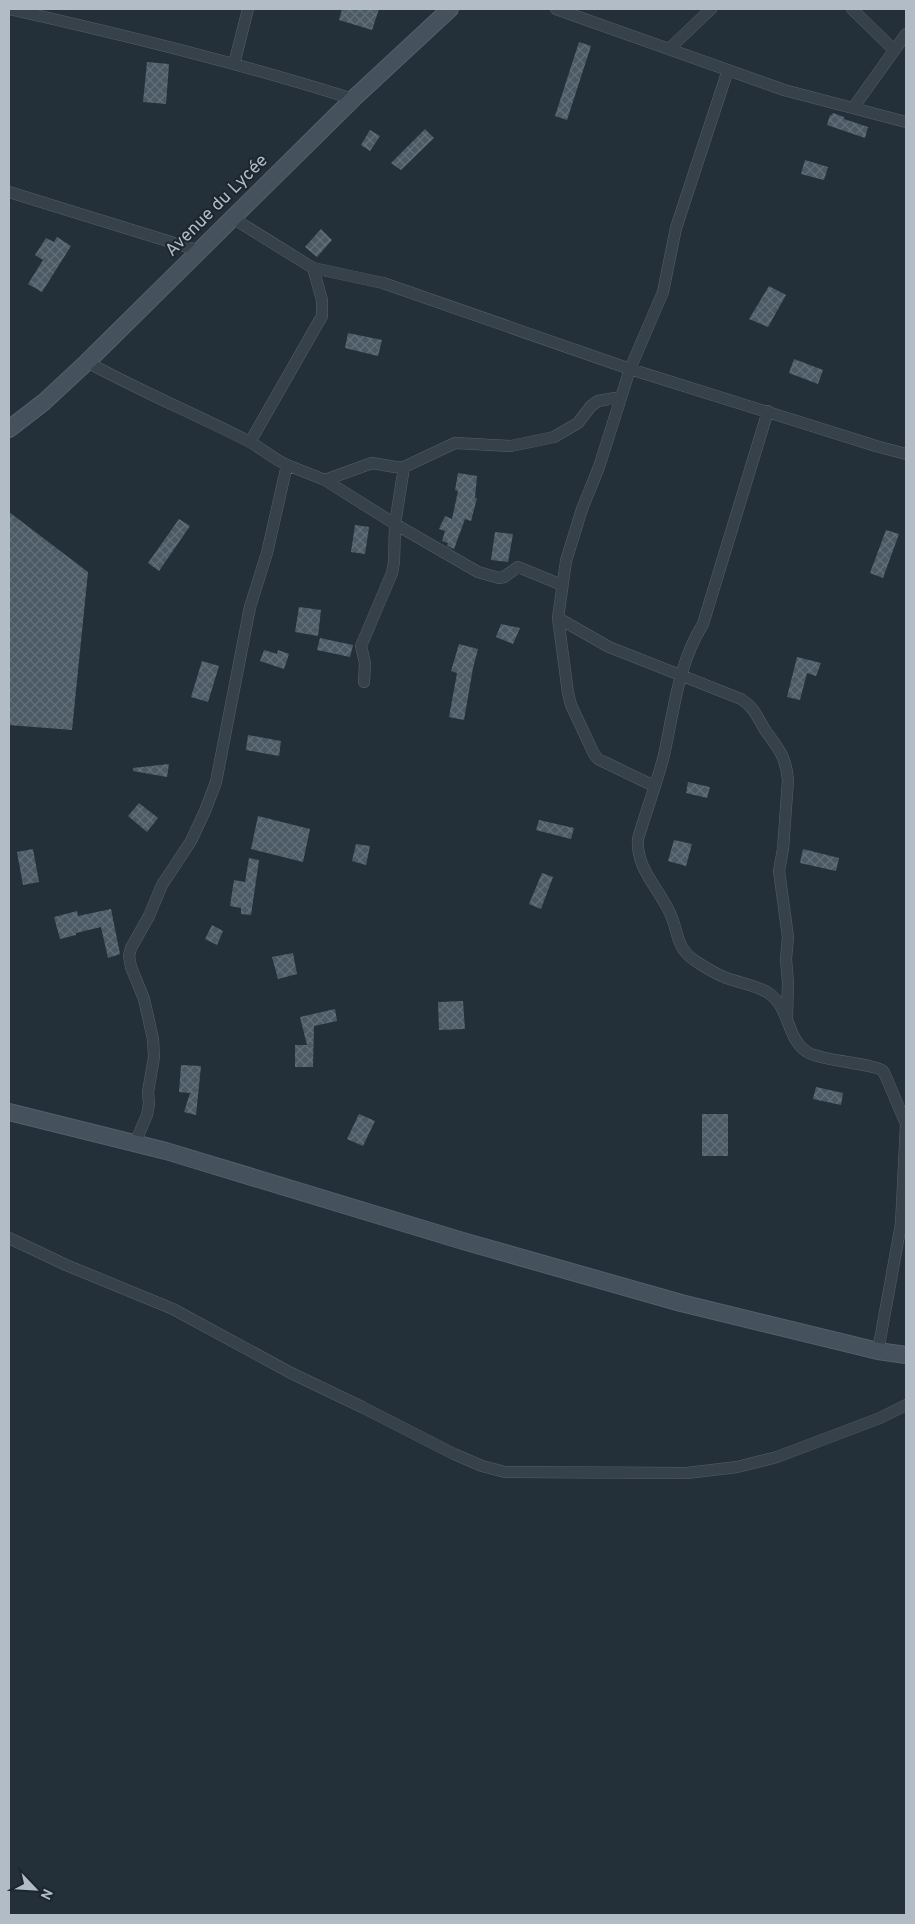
<svg xmlns="http://www.w3.org/2000/svg" width="915" height="1924" font-family="Overpass,sans-serif">
	<defs>
		<pattern id="building-cross-hatch" width="8" height="8" patternUnits="userSpaceOnUse" patternTransform="scale(1.25)"><rect width="8" height="8" fill="#4c5a65"/><path d="M0 0l8 8M0 8l8-8" fill="none" stroke="#63707a"/></pattern>
	</defs>
	<rect width="100%" height="100%" fill="#232f39"/>
	<path fill="url(#building-cross-hatch)" d="M 342,9 L 379,9 L 372,30 L 339,20 Z
		M 579,42 L 591,46 L 567,120 L 555,116 Z
		M 147,62 L 169,64 L 166,104 L 143,102 Z
		M 833,113 L 844,117 L 844,119 L 868,127 L 865,138 L 827,125 L 830,115 L 832,115 Z
		M 425,129 L 434,138 L 401,170 L 391,163 Z
		M 370,130 L 380,136 L 370,151 L 361,145 Z
		M 805,160 L 828,167 L 824,180 L 801,174 Z
		M 321,229 L 332,240 L 317,257 L 305,247 Z
		M 57,237 L 71,246 L 42,292 L 28,284 L 43,260 L 35,255 L 46,238 L 54,242 Z
		M 769,286 L 786,295 L 768,327 L 749,319 Z
		M 348,333 L 382,340 L 378,356 L 345,348 Z
		M 794,359 L 823,370 L 818,384 L 789,373 Z
		M 458,473 L 477,476 L 475,498 L 477,498 L 471,521 L 465,519 L 454,549 L 447,546 L 448,543 L 442,541 L 445,531 L 439,529 L 445,516 L 452,519 L 458,491 L 455,490 Z
		M 9,512 L 88,572 L 72,730 L 9,725 Z
		M 179,519 L 190,526 L 159,571 L 148,563 Z
		M 355,525 L 369,527 L 365,554 L 351,552 Z
		M 886,530 L 899,534 L 883,578 L 870,573 Z
		M 495,532 L 513,534 L 508,562 L 491,560 Z
		M 299,607 L 321,610 L 318,636 L 295,632 Z
		M 501,624 L 520,628 L 513,644 L 496,637 Z
		M 320,638 L 353,645 L 350,657 L 317,650 Z
		M 459,644 L 478,649 L 473,668 L 464,720 L 449,717 L 457,673 L 451,671 Z
		M 264,650 L 277,654 L 278,650 L 289,654 L 284,669 L 260,661 Z
		M 797,657 L 821,663 L 816,676 L 807,673 L 800,700 L 787,697 Z
		M 202,661 L 219,666 L 208,702 L 191,697 Z
		M 248,735 L 281,741 L 279,756 L 246,750 Z
		M 169,764 L 167,777 L 133,771 L 133,768 Z
		M 688,782 L 710,787 L 707,798 L 686,793 Z
		M 139,803 L 158,818 L 147,832 L 128,816 Z
		M 258,816 L 310,829 L 303,862 L 251,849 Z
		M 539,820 L 574,828 L 571,839 L 536,830 Z
		M 674,840 L 692,844 L 686,866 L 668,861 Z
		M 356,844 L 370,846 L 366,865 L 352,861 Z
		M 33,849 L 39,882 L 23,885 L 17,852 Z
		M 803,849 L 839,858 L 836,871 L 800,863 Z
		M 249,858 L 259,860 L 251,915 L 241,914 L 241,908 L 230,906 L 234,880 L 245,882 Z
		M 542,873 L 553,877 L 541,909 L 529,904 Z
		M 111,909 L 120,954 L 108,958 L 101,927 L 76,933 L 76,935 L 60,939 L 54,917 L 77,911 L 78,916 Z
		M 212,925 L 223,931 L 217,945 L 205,939 Z
		M 293,953 L 297,974 L 278,979 L 272,957 Z
		M 463,1001 L 465,1029 L 439,1030 L 438,1002 Z
		M 335,1009 L 337,1021 L 314,1026 L 313,1067 L 295,1067 L 295,1045 L 307,1045 L 300,1017 Z
		M 181,1065 L 201,1066 L 196,1115 L 184,1112 L 190,1093 L 179,1092 Z
		M 816,1087 L 843,1093 L 841,1105 L 813,1099 Z
		M 359,1114 L 375,1121 L 363,1146 L 347,1139 Z
		M 702,1114 L 728,1114 L 728,1156 L 702,1156 Z"/>
	<g fill="none" stroke-linecap="round" stroke-linejoin="round">
		<g stroke="#555f68" stroke-width="12">
			<path id="street" d="M 9,9 C 125,35 240,63 353,99
				M 556,9 L 784,90 L 906,122
				M 852,9 L 894,50
				M 669,49 L 711,9
				M 234,64 L 248,9
				M 853,108 L 906,34
				M 9,192 L 200,251
				M 234,219 L 313,268 L 383,283 L 630,369 L 876,446 L 906,454
				M 87,362 C 140,391 195,414 248,441 C 262,448 273,459 287,465 L 267,553 L 250,607 L 216,782 L 205,811 L 191,841 L 162,885 L 149,916 L 131,948 L 129,956 L 131,967 L 144,999 L 153,1039 L 154,1057 L 148,1092 L 149,1104 L 147,1115 L 135,1143
				M 768,411 L 703,624 C 678,664 674,710 664,755 C 657,783 646,811 638,839 C 636,868 657,886 669,911 C 679,930 674,945 694,960 C 703,966 714,973 724,977 C 738,983 758,985 770,994 C 791,1010 787,1042 809,1053 C 824,1061 876,1064 883,1071 C 884,1072 885,1075 886,1077 L 906,1124 L 901,1224 L 878,1351
				M 250,442 L 322,316 L 322,300 L 313,268
				M 287,465 L 325,480 L 395,524 L 478,572 L 499,578 L 504,577 L 518,567 L 562,585
				M 325,480 L 372,463 L 395,467 L 404,467 L 455,443 L 511,446 L 554,437 L 578,423 L 591,406 L 598,401 L 621,397
				M 558,618 L 609,647 L 741,699 C 755,708 757,717 765,730 C 778,748 786,756 788,780 L 783,849 L 779,871 L 788,937 L 786,959 L 788,983 L 787,1017
				M 364,682 L 365,663 L 361,646 L 392,573 L 394,562 L 395,524 L 404,467
				M 654,786 L 598,759 L 594,754 L 571,705 L 568,693 L 558,618 L 566,561 L 582,509 L 599,467 L 630,369 L 663,292 L 676,228 L 728,70
				M 9,1238 L 66,1265 L 173,1309 L 291,1373 L 362,1407 L 454,1454 L 482,1466 L 505,1472 L 687,1473 L 737,1467 L 777,1457 L 880,1418 L 906,1405"/>
		</g>
		<g stroke="#555f68" stroke-width="18">
			<path id="secondary" d="M 9,429 L 44,402 L 87,362 L 353,99 L 450,9
				M 9,1112 L 166,1151 L 463,1241 L 681,1303 L 878,1351 L 906,1355"/>
		</g>
		<use href="#street" stroke="#37414a" stroke-width="11"/>
		<use href="#secondary" stroke="#45515c" stroke-width="16"/>
	</g>
	<g text-anchor="middle" dominant-baseline="central" stroke-width="4" stroke-linejoin="round" paint-order="stroke">
		<g font-size="18" fill="#b2bcc6" stroke="#1c262e">
			<text transform="translate(217 206) rotate(-45)">Avenue du Lycée</text>
		</g>
	</g>
	<rect width="915" height="1924" fill="none" stroke="#b2bcc6" stroke-width="20"/>
	<g transform="translate(35 1889) rotate(115)" stroke="#1c262e" stroke-width="4" paint-order="stroke">
	<path d="M0-4L9 19L0 12L-9 19Z" fill="#b2bcc6"/>
	<text y="-8" font-size="14" font-weight="bold" text-anchor="middle" fill="#b2bcc6">N</text>
	</g>
</svg>
